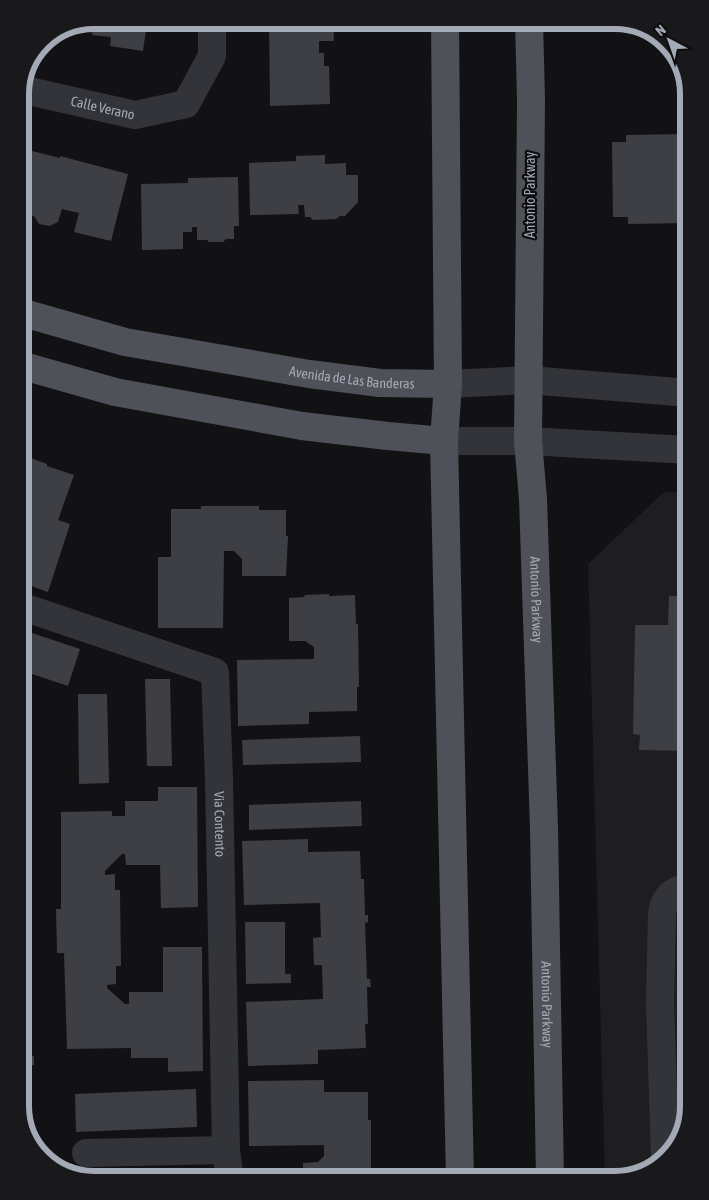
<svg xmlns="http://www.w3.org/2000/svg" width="709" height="1200" font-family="'Asap Condensed',sans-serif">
	<rect width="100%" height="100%" fill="#121214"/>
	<path fill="#1e1e21" d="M 664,492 L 689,493 L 689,1106 L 677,1147 L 648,1173 L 615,1180 L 605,1180 L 588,564 Z"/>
	<path fill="#3e3f44" d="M 94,20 L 149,20 L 148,30 L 146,30 L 143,51 L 110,46 L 111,37 L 92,35 L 93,28 L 86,27 L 87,23 Z
		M 269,20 L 333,20 L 334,41 L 319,41 L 319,53 L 324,53 L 324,66 L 329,66 L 330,104 L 270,106 Z
		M 689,134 L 689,223 L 628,224 L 628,217 L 613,217 L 612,142 L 626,142 L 626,135 Z
		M 32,151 L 60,158 L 60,156 L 128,174 L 111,241 L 74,232 L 79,213 L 62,209 L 58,222 L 50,226 L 39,224 L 34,216 L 27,215 L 30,200 L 21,198 Z
		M 325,155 L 325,164 L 346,163 L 346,175 L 358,175 L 358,202 L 345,216 L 340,216 L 336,219 L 313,220 L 310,217 L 305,217 L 304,205 L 298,205 L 299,214 L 250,215 L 249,163 L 296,161 L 296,156 Z
		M 238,177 L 239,226 L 234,226 L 234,239 L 226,239 L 223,242 L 209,242 L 207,240 L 197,240 L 197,227 L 192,227 L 192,232 L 183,232 L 183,249 L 142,250 L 141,184 L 188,183 L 188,178 Z
		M 20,454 L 47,464 L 47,466 L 74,475 L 58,520 L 70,524 L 48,592 L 20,582 Z
		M 201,506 L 259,506 L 259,510 L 286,510 L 286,536 L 288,536 L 286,576 L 242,576 L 242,559 L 234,551 L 224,551 L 223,628 L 158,628 L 158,557 L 171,557 L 171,509 L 201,509 Z
		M 329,594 L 329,596 L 355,595 L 356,624 L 358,624 L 359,687 L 357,687 L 357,711 L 309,712 L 309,724 L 238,726 L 237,660 L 314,659 L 314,647 L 305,641 L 289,641 L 289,598 L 304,597 L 305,595 Z
		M 669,596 L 689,596 L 689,733 L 685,733 L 685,751 L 639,750 L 640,735 L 633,734 L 635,625 L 668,625 Z
		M 20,629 L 80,649 L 68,686 L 20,670 Z
		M 145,679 L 170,679 L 172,766 L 147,766 Z
		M 78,694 L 107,694 L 109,783 L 79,784 Z
		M 360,736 L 361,762 L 243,765 L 242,740 Z
		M 158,787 L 197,787 L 198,907 L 161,908 L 160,865 L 126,865 L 125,854 L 122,854 L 105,871 L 105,875 L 115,874 L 115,890 L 120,890 L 121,966 L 116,966 L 116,984 L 107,985 L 107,988 L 125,1004 L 129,1004 L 129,992 L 163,992 L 163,947 L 202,947 L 203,1071 L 168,1072 L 168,1058 L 131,1058 L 131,1048 L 67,1049 L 64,953 L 57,953 L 56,909 L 61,909 L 61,812 L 112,811 L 112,816 L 125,816 L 125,801 L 158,801 Z
		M 24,801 L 24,825 L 20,826 L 20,802 Z
		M 361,801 L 362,826 L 249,830 L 249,805 Z
		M 20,837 L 24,837 L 24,858 L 20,858 Z
		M 308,839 L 308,852 L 360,851 L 361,879 L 364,879 L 365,915 L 368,915 L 368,922 L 365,923 L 367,979 L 370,979 L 371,987 L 367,987 L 368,1024 L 365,1024 L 366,1048 L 318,1050 L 318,1064 L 248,1066 L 246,1002 L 323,999 L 322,965 L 314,965 L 313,938 L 321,937 L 320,903 L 244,905 L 242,841 Z
		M 245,922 L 285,922 L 285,974 L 291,974 L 291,983 L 246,984 Z
		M 20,929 L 24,929 L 25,959 L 27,959 L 28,993 L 31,993 L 32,1002 L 28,1002 L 30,1057 L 34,1056 L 34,1065 L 30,1066 L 31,1102 L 28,1102 L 29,1131 L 26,1131 L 20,1106 Z
		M 324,1080 L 324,1092 L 368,1092 L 368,1120 L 371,1120 L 371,1176 L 370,1176 L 370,1180 L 303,1180 L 303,1163 L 318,1162 L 324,1156 L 324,1145 L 249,1146 L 248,1081 Z
		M 196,1089 L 197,1127 L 76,1132 L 75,1094 Z"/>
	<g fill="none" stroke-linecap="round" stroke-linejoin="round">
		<g stroke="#333439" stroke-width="28">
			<path id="s1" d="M 20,89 L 135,115 L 186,104 L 212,56 L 212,20"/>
			<path d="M 448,384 L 529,380 L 689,393"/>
			<path d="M 444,441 L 528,441 L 689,450"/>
			<path id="s2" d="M 20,606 L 215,672 L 219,779 L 226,1150 L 230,1180"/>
			<path d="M 86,1153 L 226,1150"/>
			<path d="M 665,1157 L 660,1003 L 662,913 C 665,895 673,891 689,886"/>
		</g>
		<g stroke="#4f5158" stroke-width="28">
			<path d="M 445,20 L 448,384 L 444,441 L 460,1180"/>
			<path id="s3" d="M 529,20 L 531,100 L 528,441 L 533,499 L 544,828 L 550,1180"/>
			<path id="s4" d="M 20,312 L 125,342 L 309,374 L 380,383 L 448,384"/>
			<path d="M 20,365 L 115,392 L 302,426 L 388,436 L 444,441"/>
		</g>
	</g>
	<g text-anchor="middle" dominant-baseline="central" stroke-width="4.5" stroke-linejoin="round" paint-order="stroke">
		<g font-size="14" fill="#a3a9b5" stroke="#0d0d0f">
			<text stroke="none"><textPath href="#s1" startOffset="85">Calle Verano</textPath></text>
			<text transform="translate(530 195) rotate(-90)">Antonio Parkway</text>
			<text stroke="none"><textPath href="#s4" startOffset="339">Avenida de Las Banderas</textPath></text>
			<text stroke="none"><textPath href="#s3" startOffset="580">Antonio Parkway</textPath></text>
			<text stroke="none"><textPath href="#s2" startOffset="358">Via Contento</textPath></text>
			<text stroke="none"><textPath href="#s3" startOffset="985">Antonio Parkway</textPath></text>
		</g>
	</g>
	<path d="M0 0H709V1200H0ZM94 29H615A65 65 0 0 1 680 94V1106A65 65 0 0 1 615 1171H94A65 65 0 0 1 29 1106V94A65 65 0 0 1 94 29Z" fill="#19191c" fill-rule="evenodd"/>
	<path fill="none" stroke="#a3a9b5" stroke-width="6" d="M94 29H615A65 65 0 0 1 680 94V1106A65 65 0 0 1 615 1171H94A65 65 0 0 1 29 1106V94A65 65 0 0 1 94 29Z"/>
	<g transform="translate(669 40) rotate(319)" stroke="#0d0d0f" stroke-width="4" paint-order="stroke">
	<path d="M0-4L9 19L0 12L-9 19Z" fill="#a3a9b5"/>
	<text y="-8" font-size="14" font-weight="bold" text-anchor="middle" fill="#a3a9b5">N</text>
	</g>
</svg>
